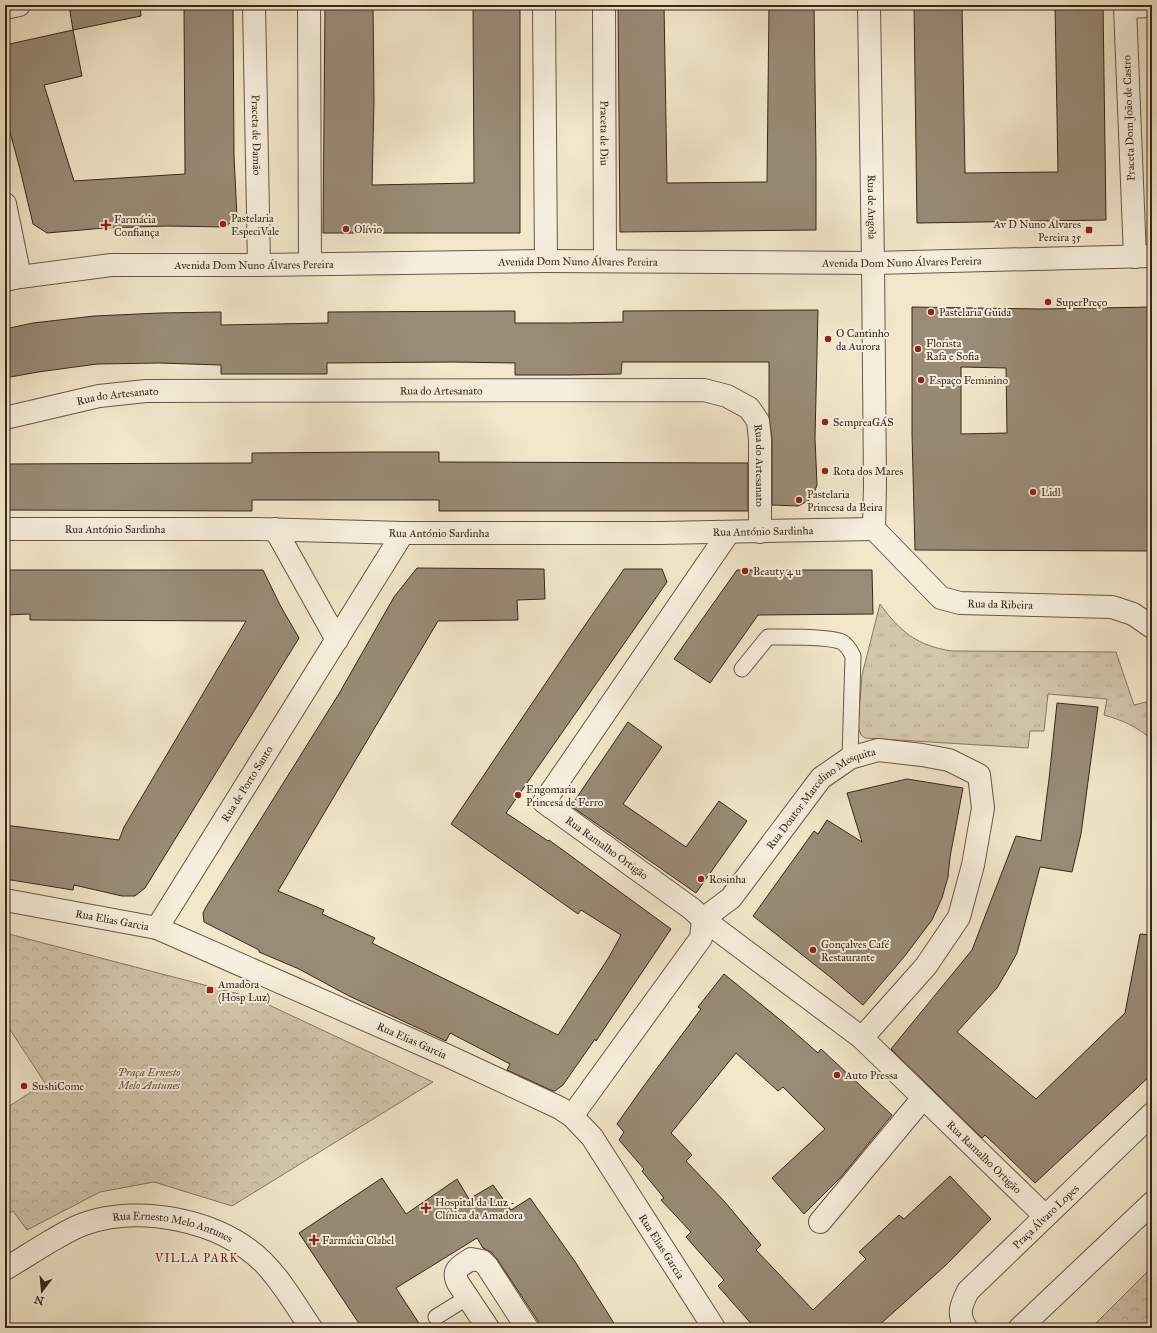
<svg xmlns="http://www.w3.org/2000/svg" width="1157" height="1333" font-family="'IM FELL Great Primer',serif">
	<defs>
		<pattern id="grass-tufts" width="24" height="20" patternUnits="userSpaceOnUse"><rect width="24" height="20" fill="#d3c6ad"/><path d="M3 7l-1-3M5 7V3M7 7l1-3M15 17l-1-3M17 17v-4M19 17l1-3" fill="none" stroke="#b6aa94"/></pattern>
		<pattern id="park-crowns" width="20" height="18" patternUnits="userSpaceOnUse"><rect width="20" height="18" fill="#d3c6ad"/><path d="M2 6a3 3 0 1 1 6 0M12 15a3 3 0 1 1 6 0" fill="none" stroke="#b6aa94"/></pattern>
	</defs>
	<rect width="100%" height="100%" fill="#f2e7cb"/>
	<filter id="stains"><feTurbulence type="fractalNoise" baseFrequency=".005" numOctaves="4"/><feColorMatrix values="0 0 0 0 .2 0 0 0 0 .09 0 0 0 0 .02 0 0 0 .5 -.17"/></filter>
	<radialGradient id="worn" r=".72"><stop offset=".6" stop-color="#630" stop-opacity="0"/><stop offset="1" stop-color="#630" stop-opacity=".3"/></radialGradient>
	<path fill="url(#grass-tufts)" stroke="#867663" d="M 880,604 C 900,632 918,646 952,651 L 1116,652 L 1134,705 L 1146,702 L 1152,719 L 1152,740 C 1138,727 1122,720 1104,715 L 1107,699 L 1048,694 L 1044,731 L 1030,731 L 1028,748 L 865,738 L 861,735 L 858,726 L 862,675 Z"/>
	<path fill="url(#park-crowns)" stroke="#867663" d="M 5,933 L 254,998 L 433,1082 L 232,1206 L 154,1182 L 100,1192 L 27,1230 L 13,1211 L 5,1216 L 5,1109 L 45,1083 L 5,1022 Z
		M 1152,1267 L 1152,1328 L 1091,1328 Z"/>
	<path fill="#998b76" stroke="#392719" fill-rule="evenodd" d="M 69,5 L 140,5 L 141,16 L 73,30 Z
		M 184,5 L 233,5 L 234,156 L 237,217 L 225,227 L 167,226 L 104,228 L 47,233 L 33,224 L 20,169 L 5,114 L 5,45 L 73,30 L 82,76 L 44,85 L 74,181 L 185,174 Z
		M 325,5 L 373,5 L 374,100 L 372,185 L 474,183 L 473,5 L 520,5 L 520,233 L 323,233 Z
		M 618,5 L 664,5 L 667,183 L 767,182 L 769,5 L 814,5 L 816,161 L 816,230 L 620,232 Z
		M 914,5 L 962,5 L 965,173 L 1058,172 L 1055,5 L 1103,5 L 1106,220 L 917,223 Z
		M 912,307 L 1041,309 L 1152,307 L 1152,551 L 915,550 L 912,434 ZM 961,367 L 1006,368 L 1007,433 L 961,434 Z
		M 818,310 L 815,438 L 817,485 L 813,496 L 808,501 L 798,506 L 772,505 L 772,440 L 769,416 L 769,362 L 622,362 L 621,374 L 569,375 L 515,375 L 515,363 L 453,362 L 327,363 L 327,374 L 221,374 L 221,365 L 159,363 L 97,364 L 38,372 L 5,378 L 5,329 L 33,323 L 94,316 L 160,313 L 221,312 L 221,325 L 328,323 L 328,312 L 515,311 L 515,323 L 570,323 L 623,322 L 623,311 Z
		M 376,452 L 439,452 L 439,462 L 748,463 L 748,511 L 439,511 L 439,500 L 252,500 L 252,511 L 5,510 L 5,464 L 252,463 L 252,453 Z
		M 417,568 L 544,569 L 545,599 L 517,600 L 518,620 L 438,621 L 278,891 L 324,910 L 322,914 L 375,938 L 372,943 L 558,1035 L 609,957 L 621,935 L 581,910 L 578,914 L 451,824 L 572,644 L 624,569 L 662,569 L 667,582 L 506,813 L 548,841 L 549,840 L 671,929 L 596,1041 L 595,1039 L 563,1085 L 555,1091 L 553,1091 L 507,1070 L 510,1064 L 450,1033 L 446,1041 L 349,996 L 299,969 L 259,952 L 259,950 L 204,922 L 203,913 L 206,907 L 340,692 L 394,597 Z
		M 5,570 L 263,570 L 280,605 L 299,638 L 145,888 L 135,896 L 122,896 L 74,885 L 73,890 L 5,879 L 5,825 L 119,840 L 124,827 L 246,621 L 30,620 L 30,614 L 5,615 Z
		M 737,570 L 872,570 L 873,614 L 758,615 L 710,683 L 674,659 Z
		M 1057,703 L 1098,707 L 1081,834 L 1072,872 L 1040,867 L 1017,953 L 1011,964 L 997,988 L 957,1032 L 1036,1099 L 1125,1013 L 1140,934 L 1152,935 L 1152,1074 L 1035,1183 L 985,1135 L 982,1138 L 891,1049 L 972,950 L 1016,836 L 1041,841 L 1049,779 Z
		M 628,722 L 662,747 L 623,804 L 686,847 L 719,801 L 747,821 L 696,893 L 571,806 Z
		M 907,779 L 963,788 L 950,857 L 948,877 L 942,898 L 932,920 L 904,957 L 863,1005 L 829,976 L 753,916 L 814,831 L 818,834 L 827,820 L 862,842 L 847,793 Z
		M 724,974 L 784,1023 L 818,1053 L 821,1049 L 892,1115 L 841,1177 L 804,1214 L 772,1178 L 825,1129 L 783,1087 L 778,1091 L 736,1053 L 671,1133 L 692,1155 L 686,1161 L 724,1201 L 761,1245 L 756,1250 L 813,1310 L 866,1259 L 859,1252 L 899,1215 L 904,1219 L 950,1176 L 991,1219 L 946,1265 L 876,1328 L 755,1328 L 718,1286 L 724,1280 L 686,1237 L 691,1232 L 661,1200 L 664,1198 L 642,1171 L 644,1169 L 619,1140 L 624,1132 L 617,1124 L 643,1087 L 701,1009 L 698,1007 Z
		M 382,1178 L 406,1214 L 457,1179 L 469,1199 L 493,1185 L 511,1210 L 530,1198 L 576,1263 L 617,1328 L 540,1328 L 538,1321 L 497,1259 L 491,1252 L 483,1248 L 477,1238 L 396,1288 L 422,1328 L 362,1328 L 299,1233 Z"/>
	<g fill="none" stroke-linecap="round" stroke-linejoin="round">
		<g stroke="#675746" stroke-width="17">
			<path id="service" d="M 742,669 L 768,637 C 783,637 830,636 842,642 C 847,645 850,650 853,656 L 850,758
				M 436,1317 L 468,1297"/>
		</g>
		<g stroke="#675746" stroke-width="24">
			<g id="minor">
				<path id="s1" d="M 254,5 L 259,265"/>
				<path d="M 309,5 L 310,264"/>
				<path d="M 544,5 L 546,261"/>
				<path id="s2" d="M 604,5 L 605,261"/>
				<path id="s3" d="M 869,5 L 873,263 L 875,484 L 874,529"/>
				<path d="M 5,8 L 19,5"/>
				<path d="M 5,204 L 20,277"/>
				<path d="M 1135,257 L 1125,7 L 1152,6"/>
				<path id="s4" d="M 5,418 L 99,396 L 146,391 L 704,390 L 727,396 L 749,408 L 758,421 L 760,440 L 760,532"/>
				<path id="s5" d="M 5,529 L 258,529 L 403,533 L 660,533 L 874,529"/>
				<path d="M 275,529 L 337,640"/>
				<path id="s6" d="M 874,529 L 941,598 L 960,603 L 1112,607 L 1133,614 L 1152,627"/>
				<path id="s7" d="M 729,532 L 544,802 L 692,909 L 703,919 L 862,1038 L 1045,1216"/>
				<path id="s8" d="M 157,928 L 403,533"/>
				<path id="s9" d="M 572,1116 L 701,938 L 703,919 L 731,898 L 821,778 L 850,758 L 878,750 L 922,755 L 949,760 L 979,775 L 983,808 L 973,865 L 959,917 L 926,966 L 862,1038"/>
				<path d="M 820,1222 L 923,1098"/>
				<path id="s10" d="M 5,1269 C 20,1260 34,1251 49,1242 C 60,1236 72,1228 84,1224 C 140,1204 220,1220 263,1262 C 282,1281 296,1306 311,1328"/>
				<path d="M 488,1328 L 458,1283 C 451,1269 461,1266 471,1259 L 482,1261 L 487,1266 L 527,1328"/>
				<path id="s11" d="M 966,1328 C 957,1314 961,1305 968,1291 L 1152,1114"/>
				<path d="M 1020,1328 L 1152,1203"/>
			</g>
		</g>
		<g stroke="#675746" stroke-width="24">
			<g id="tertiary">
				<path id="s12" d="M 5,280 L 20,277 L 111,265 L 259,265 L 546,261 L 873,263 L 1152,256"/>
				<path id="s13" d="M 5,900 L 157,928 L 448,1056 L 560,1108 L 572,1116 L 592,1137 L 714,1328"/>
			</g>
		</g>
		<use href="#service" stroke="#f7efdd" stroke-width="15"/>
		<use href="#minor" stroke="#f7efdd" stroke-width="22"/>
		<use href="#tertiary" stroke="#f7efdd" stroke-width="22"/>
	</g>
	<g fill="#8f2418" stroke="#f7efdd" stroke-width="1.5">
		<circle cx="223" cy="224" r="4"/>
		<path d="M104 219h4v4h4v4h-4v4h-4v-4h-4v-4h4z"/>
		<circle cx="346" cy="229" r="4"/>
		<rect x="1085" y="226" width="8" height="8" rx="2"/>
		<circle cx="1048" cy="302" r="4"/>
		<circle cx="931" cy="312" r="4"/>
		<circle cx="828" cy="339" r="4"/>
		<circle cx="918" cy="349" r="4"/>
		<circle cx="921" cy="380" r="4"/>
		<circle cx="825" cy="422" r="4"/>
		<circle cx="825" cy="471" r="4"/>
		<circle cx="1033" cy="492" r="4"/>
		<circle cx="799" cy="500" r="4"/>
		<circle cx="745" cy="571" r="4"/>
		<circle cx="518" cy="795" r="4"/>
		<circle cx="701" cy="879" r="4"/>
		<circle cx="813" cy="950" r="4"/>
		<rect x="206" y="986" width="8" height="8" rx="2"/>
		<circle cx="837" cy="1075" r="4"/>
		<circle cx="24" cy="1086" r="4"/>
		<path d="M424 1202h4v4h4v4h-4v4h-4v-4h-4v-4h4z"/>
		<path d="M312 1234h4v4h4v4h-4v4h-4v-4h-4v-4h4z"/>
	</g>
	<g text-anchor="middle" dominant-baseline="central" stroke-width="4" stroke-linejoin="round" paint-order="stroke">
		<g font-size="11" fill="#392719" stroke="#f7efdd">
			<text transform="translate(1129 118) rotate(-92)">Praceta Dom João de Castro</text>
			<text stroke="none"><textPath href="#s2" startOffset="128">Praceta de Diu</textPath></text>
			<text stroke="none"><textPath href="#s1" startOffset="130">Praceta de Damão</textPath></text>
			<text stroke="none"><textPath href="#s3" startOffset="202">Rua de Angola</textPath></text>
			<text stroke="none"><textPath href="#s12" startOffset="574">Avenida Dom Nuno Álvares Pereira</textPath></text>
			<text stroke="none"><textPath href="#s12" startOffset="898">Avenida Dom Nuno Álvares Pereira</textPath></text>
			<text stroke="none"><textPath href="#s12" startOffset="250">Avenida Dom Nuno Álvares Pereira</textPath></text>
			<text stroke="none"><textPath href="#s4" startOffset="439">Rua do Artesanato</textPath></text>
			<text stroke="none"><textPath href="#s4" startOffset="115">Rua do Artesanato</textPath></text>
			<text stroke="none"><textPath href="#s4" startOffset="811">Rua do Artesanato</textPath></text>
			<text stroke="none"><textPath href="#s5" startOffset="110">Rua António Sardinha</textPath></text>
			<text stroke="none"><textPath href="#s5" startOffset="758">Rua António Sardinha</textPath></text>
			<text stroke="none"><textPath href="#s5" startOffset="434">Rua António Sardinha</textPath></text>
			<text stroke="none"><textPath href="#s6" startOffset="156">Rua da Ribeira</textPath></text>
			<text stroke="none"><textPath href="#s8" startOffset="170">Rua de Porto Santo</textPath></text>
			<text stroke="none"><textPath href="#s9" startOffset="411">Rua Doutor Marcelino Mesquita</textPath></text>
			<text stroke="none"><textPath href="#s7" startOffset="405">Rua Ramalho Ortigão</textPath></text>
			<text stroke="none"><textPath href="#s13" startOffset="109">Rua Elias Garcia</textPath></text>
			<text stroke="none"><textPath href="#s13" startOffset="433">Rua Elias Garcia</textPath></text>
			<text stroke="none"><textPath href="#s7" startOffset="894">Rua Ramalho Ortigão</textPath></text>
			<text stroke="none"><textPath href="#s11" startOffset="147">Praça Álvaro Lopes</textPath></text>
			<text stroke="none"><textPath href="#s10" startOffset="182">Rua Ernesto Melo Antunes</textPath></text>
			<text stroke="none"><textPath href="#s13" startOffset="769">Rua Elias Garcia</textPath></text>
		</g>
		<g font-size="11" fill="#392719" stroke="#f7efdd" text-anchor="start">
			<text x="231" y="218">Pastelaria<tspan x="231" dy="13">EspeciVale</tspan></text>
			<text x="114" y="219">Farmácia<tspan x="114" dy="13">Confiança</tspan></text>
			<text x="1081" y="224" text-anchor="end">Av D Nuno Álvares<tspan x="1081" dy="13">Pereira 35</tspan></text>
			<text x="354" y="229">Olívio</text>
			<text x="1056" y="302">SuperPreço</text>
			<text x="939" y="312">Pastelaria Guida</text>
			<text x="836" y="333">O Cantinho<tspan x="836" dy="13">da Aurora</tspan></text>
			<text x="926" y="343">Florista<tspan x="926" dy="13">Rafa e Sofia</tspan></text>
			<text x="929" y="380">Espaço Feminino</text>
			<text x="833" y="422">SempreaGÁS</text>
			<text x="833" y="471">Rota dos Mares</text>
			<text x="1041" y="492">Lidl</text>
			<text x="807" y="494">Pastelaria<tspan x="807" dy="13">Princesa da Beira</tspan></text>
			<text x="753" y="571">Beauty 4 u</text>
			<text x="526" y="789">Engomaria<tspan x="526" dy="13">Princesa de Ferro</tspan></text>
			<text x="709" y="879">Rosinha</text>
			<text x="821" y="944">Gonçalves Café<tspan x="821" dy="13">Restaurante</tspan></text>
			<text x="218" y="984">Amadora<tspan x="218" dy="13">(Hosp Luz)</tspan></text>
			<text x="845" y="1075">Auto Pressa</text>
			<text x="32" y="1086">SushiCome</text>
			<text x="435" y="1202">Hospital da Luz -<tspan x="435" dy="13">Clínica da Amadora</tspan></text>
			<text x="322" y="1240">Farmácia Clabel</text>
		</g>
		<g font-size="11" font-style="italic" fill="#604f3e" stroke="#f7efdd">
			<text x="149" y="1072">Praça Ernesto<tspan x="149" dy="13">Melo Antunes</tspan></text>
		</g>
		<g font-size="12" letter-spacing="1" fill="#7a1f14" stroke="#f7efdd">
			<text x="197" y="1258">VILLA PARK</text>
		</g>
	</g>
	<rect width="1157" height="1333" fill="none" stroke="#f2e7cb" stroke-width="20"/>
	<rect x="6" y="6" width="1145" height="1321" fill="none" stroke="#392719" stroke-width="2"/>
	<rect x="10" y="10" width="1137" height="1313" fill="none" stroke="#392719"/>
	<g transform="translate(42 1291) rotate(196)" stroke="#f7efdd" stroke-width="3" paint-order="stroke">
	<path d="M0-3L7 15L0 10L-7 15Z" fill="#392719"/>
	<text y="-6" font-size="11" font-weight="bold" text-anchor="middle" fill="#392719">N</text>
	</g>
	<rect width="100%" height="100%" filter="url(#stains)"/>
	<rect width="100%" height="100%" fill="url(#worn)"/>
</svg>
